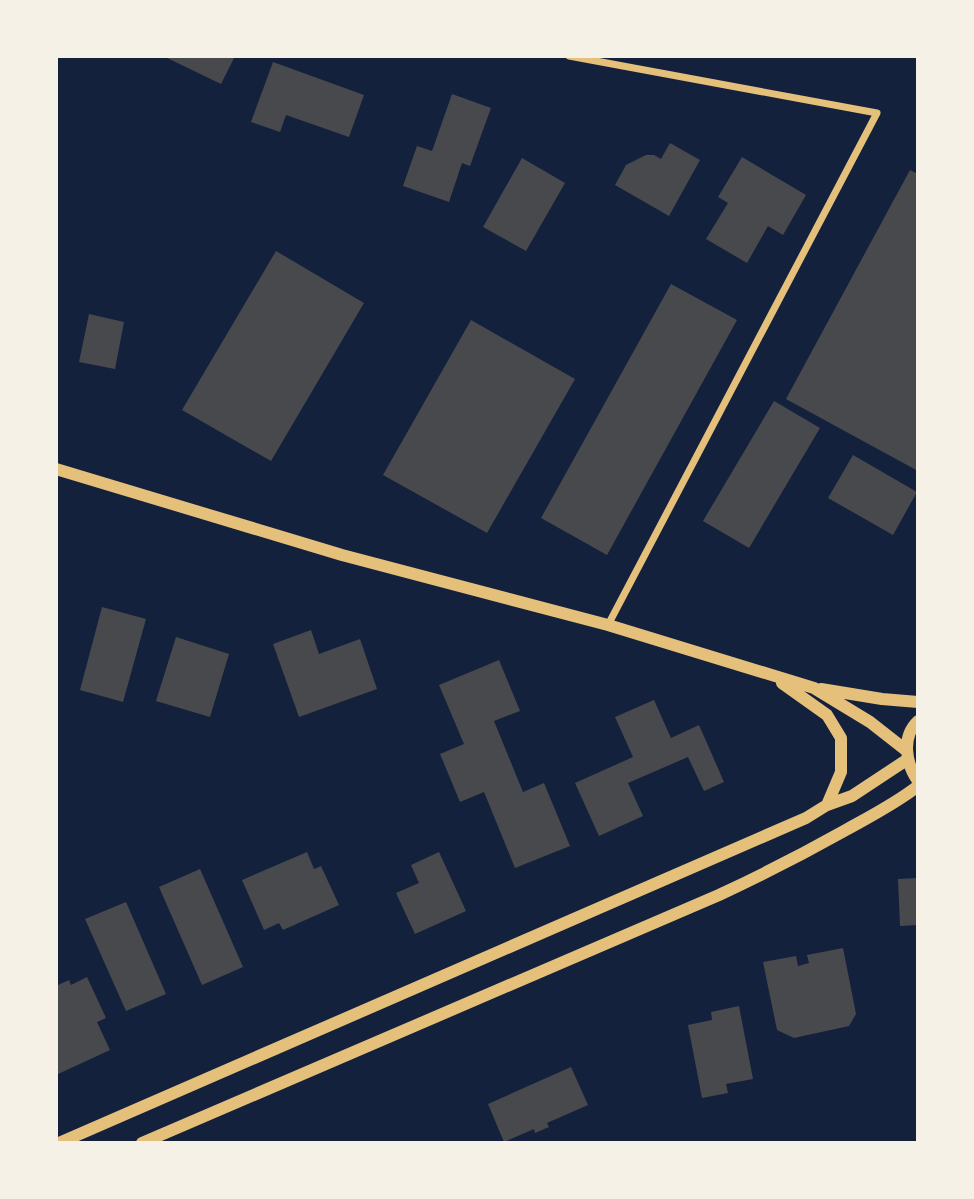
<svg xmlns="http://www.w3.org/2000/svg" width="974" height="1199" font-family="'Fira Sans Condensed',sans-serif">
	<rect width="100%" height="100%" fill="#14213d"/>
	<path fill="#48494c" d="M 163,56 L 235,56 L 221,84 Z
		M 273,62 L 364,95 L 349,137 L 286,115 L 280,132 L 251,122 Z
		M 452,94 L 491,108 L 470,166 L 462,163 L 449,202 L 403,186 L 417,146 L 432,151 Z
		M 670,143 L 700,160 L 669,216 L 615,185 L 626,165 L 646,155 L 654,155 L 661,159 Z
		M 742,157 L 806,195 L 783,235 L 768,226 L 747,263 L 706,239 L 728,203 L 718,197 Z
		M 522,158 L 565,183 L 526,251 L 483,227 Z
		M 910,170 L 918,174 L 918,471 L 786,399 Z
		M 276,251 L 364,303 L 271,461 L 182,410 Z
		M 671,284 L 737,320 L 607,555 L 541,518 Z
		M 89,314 L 124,322 L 115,369 L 79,362 Z
		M 471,320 L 575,379 L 487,533 L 383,475 Z
		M 774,401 L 820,428 L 749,548 L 703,521 Z
		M 853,455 L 917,492 L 893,535 L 828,498 Z
		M 102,607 L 146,619 L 123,702 L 80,690 Z
		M 311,630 L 319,654 L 360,639 L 377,689 L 299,717 L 273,644 Z
		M 176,637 L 229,654 L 210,717 L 156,701 Z
		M 499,660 L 520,711 L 494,721 L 523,792 L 544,783 L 570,846 L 515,868 L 484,792 L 460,802 L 440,754 L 464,744 L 439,685 Z
		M 654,700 L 671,738 L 699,725 L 724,782 L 704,791 L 688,757 L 628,783 L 643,816 L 599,836 L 575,783 L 633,757 L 615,717 Z
		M 307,852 L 314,869 L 321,866 L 339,905 L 283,930 L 279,923 L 264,930 L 242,880 Z
		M 439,852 L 466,911 L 415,934 L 396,893 L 419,883 L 411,865 Z
		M 200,869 L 243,967 L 202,985 L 159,887 Z
		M 918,878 L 918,925 L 900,926 L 898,879 Z
		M 126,902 L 166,994 L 126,1011 L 85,919 Z
		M 843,948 L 856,1014 L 849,1026 L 794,1038 L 777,1030 L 763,962 L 796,956 L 798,966 L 809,963 L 807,955 Z
		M 87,977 L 106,1018 L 97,1022 L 110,1050 L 56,1075 L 56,986 L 69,980 L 71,985 Z
		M 739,1006 L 753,1079 L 726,1084 L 728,1093 L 702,1098 L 688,1025 L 712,1020 L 711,1012 Z
		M 571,1067 L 588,1105 L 547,1123 L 549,1127 L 535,1133 L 534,1129 L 504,1142 L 488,1104 Z"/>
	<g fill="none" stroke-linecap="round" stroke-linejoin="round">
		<path stroke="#e5c07b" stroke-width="7" d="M 569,56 L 877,113 L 608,625"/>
		<path stroke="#e5c07b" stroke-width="12" d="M 56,469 L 342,555 L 608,625 L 814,688 L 870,722 L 907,751
			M 782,683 L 827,715 L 841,738 L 841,772 L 827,805
			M 821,689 L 882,699 L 918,702
			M 918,721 C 901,737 906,764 918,781
			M 59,1143 L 806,818 L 827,805 L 852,796 L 908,759
			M 142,1143 L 719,895 C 762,875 803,854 844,831 C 869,817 895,804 918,786"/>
	</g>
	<rect width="974" height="1199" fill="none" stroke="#f6f1e7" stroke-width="116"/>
</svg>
